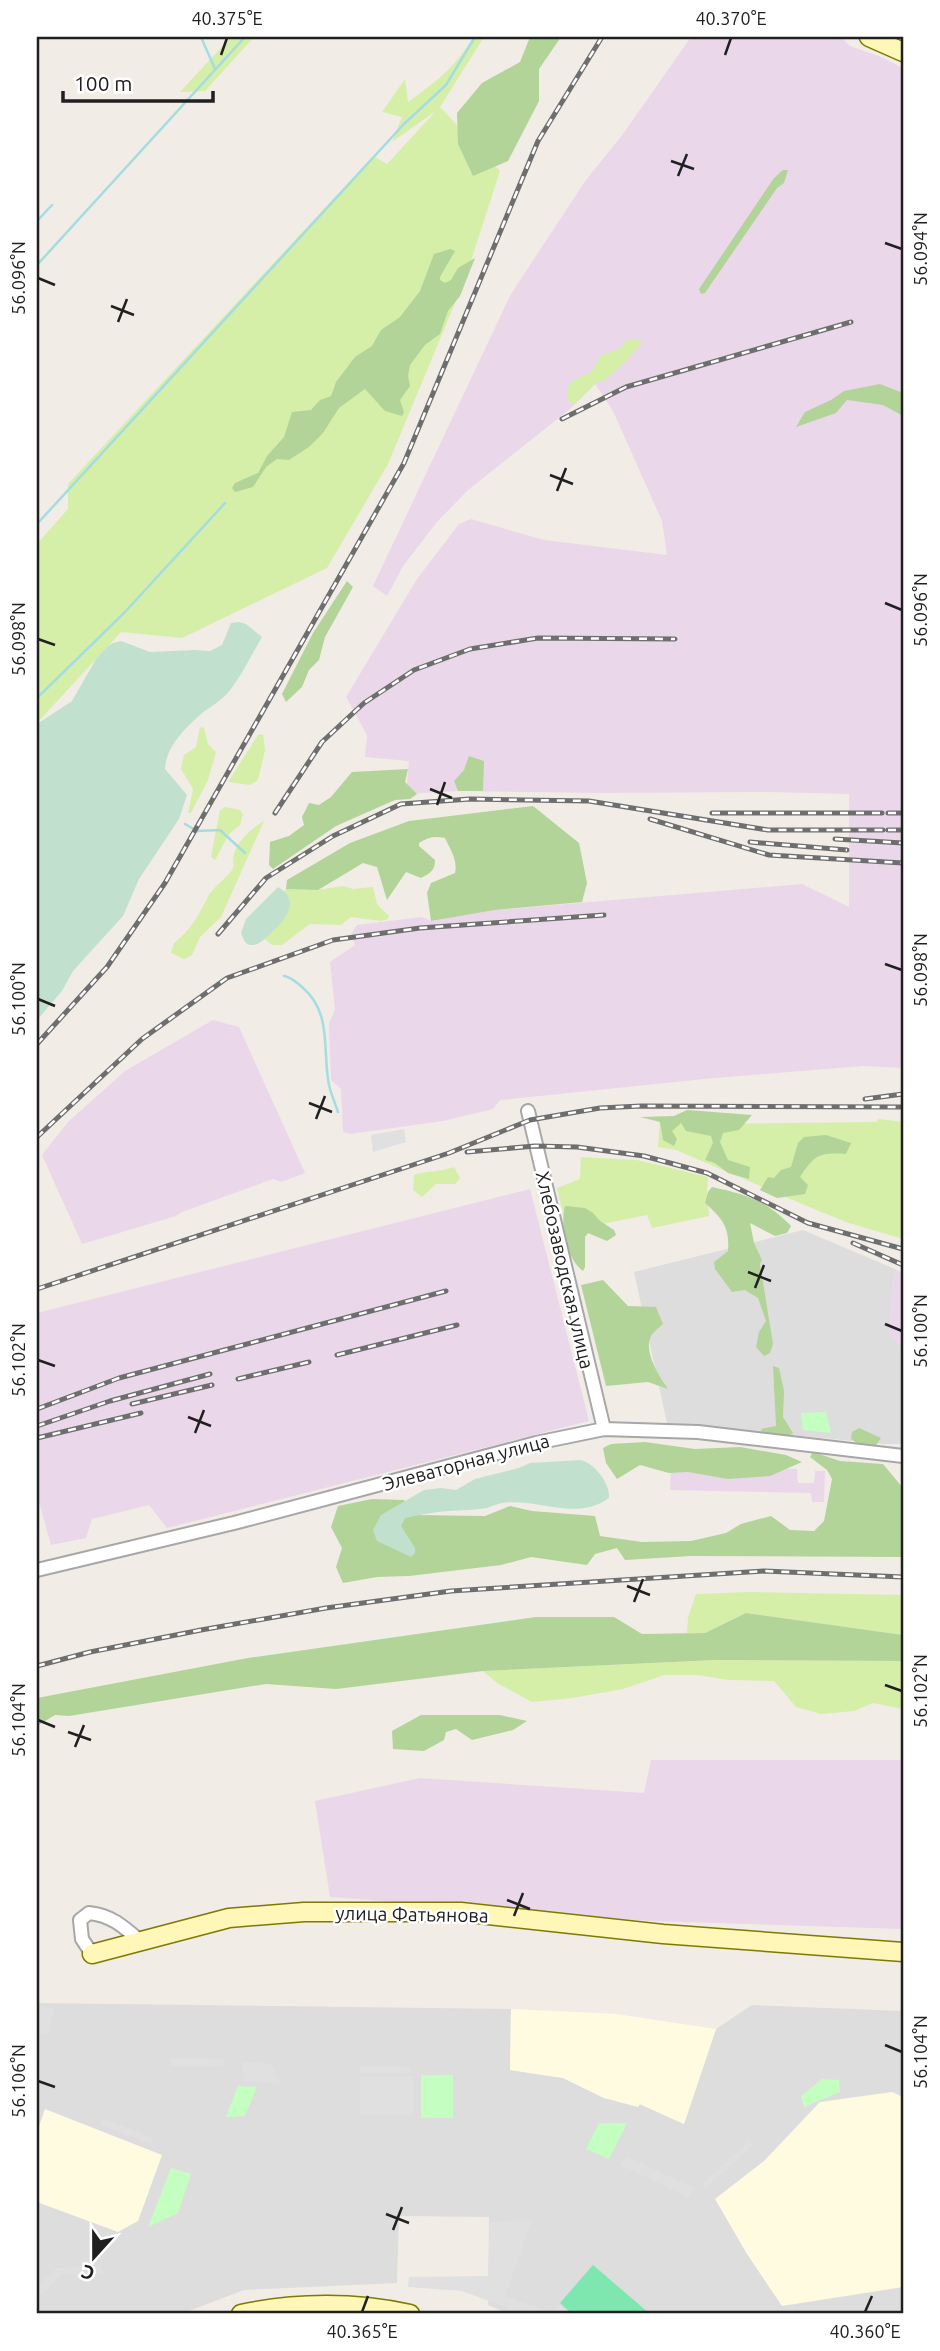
<svg xmlns="http://www.w3.org/2000/svg" width="940" height="2351" font-family="Ubuntu,sans-serif">
	<rect width="100%" height="100%" fill="#f1ece6"/>
	<path fill="#dedddd" d="M 803,1230 L 895,1269 L 889,1334 L 903,1349 L 903,1444 L 885,1444 L 667,1423 L 634,1272 Z
		M 37,2003 L 511,2009 L 510,2070 L 563,2078 L 604,2098 L 639,2104 L 684,2124 L 716,2029 L 752,2005 L 903,2011 L 903,2314 L 509,2314 L 488,2305 L 489,2217 L 399,2216 L 397,2283 L 244,2290 L 181,2314 L 37,2314 Z"/>
	<path fill="#ebd7ea" d="M 691,37 L 841,37 L 850,46 L 881,57 L 903,68 L 903,1068 L 863,1066 L 714,1078 L 500,1100 L 493,1109 L 443,1121 L 350,1134 L 343,1132 L 341,1089 L 331,1080 L 329,1023 L 335,1010 L 330,962 L 355,945 L 351,934 L 357,925 L 422,917 L 431,921 L 495,910 L 802,884 L 849,907 L 849,794 L 767,792 L 598,793 L 458,791 L 406,794 L 409,761 L 365,757 L 367,735 L 346,697 L 417,579 L 459,524 L 471,519 L 544,540 L 667,555 L 662,521 L 613,411 L 595,384 L 570,409 L 468,490 L 437,522 L 403,566 L 387,596 L 373,586 L 511,294 L 586,180 L 623,134 Z
		M 213,1020 L 239,1027 L 305,1173 L 281,1182 L 273,1179 L 182,1212 L 176,1216 L 82,1244 L 42,1155 L 68,1122 L 125,1071 Z
		M 530,1189 L 589,1421 L 167,1528 L 149,1505 L 92,1519 L 86,1538 L 51,1545 L 39,1502 L 37,1502 L 37,1313 Z
		M 895,1269 L 903,1273 L 903,1349 L 889,1335 Z
		M 671,1466 L 797,1469 L 798,1483 L 814,1483 L 815,1471 L 825,1471 L 824,1502 L 812,1502 L 811,1493 L 670,1490 Z
		M 651,1760 L 903,1760 L 903,1929 L 650,1921 L 330,1897 L 315,1801 L 420,1778 L 644,1793 Z"/>
	<path fill="#fffbe1" d="M 511,2009 L 616,2014 L 716,2029 L 684,2124 L 640,2104 L 638,2107 L 604,2098 L 563,2078 L 510,2070 Z
		M 892,2092 L 903,2097 L 903,2287 L 782,2306 L 747,2254 L 715,2199 L 764,2161 L 820,2102 Z
		M 45,2109 L 162,2155 L 138,2221 L 118,2232 L 37,2202 L 37,2132 Z"/>
	<path fill="#d5efa8" d="M 231,37 L 254,37 L 205,91 L 180,92 Z
		M 473,37 L 484,37 L 440,107 L 500,171 L 465,279 L 388,464 L 327,568 L 182,638 L 121,632 L 37,723 L 37,544 L 68,509 L 68,484 L 373,156 L 387,164 L 436,111 L 392,142 L 402,117 L 382,112 L 405,79 L 408,102 C 437,81 455,68 473,37 Z
		M 642,339 L 639,347 L 619,368 L 603,381 L 596,383 L 576,403 L 572,404 L 568,400 L 567,388 L 573,381 L 591,372 L 601,355 L 620,349 L 625,341 Z
		M 200,727 L 204,728 L 208,744 L 216,752 L 208,780 L 191,813 L 188,813 L 193,789 L 181,769 L 184,755 L 196,747 Z
		M 263,734 L 265,750 L 258,780 L 250,785 L 228,782 L 258,735 Z
		M 225,807 L 240,810 L 243,814 L 240,825 L 229,834 L 215,860 L 211,857 L 220,810 Z
		M 264,821 L 221,917 L 200,937 L 192,955 L 184,959 L 171,953 L 174,943 C 192,929 199,914 209,895 C 215,885 226,879 232,870 C 235,864 232,859 234,854 C 238,840 252,828 264,821 Z
		M 343,886 L 353,889 L 373,887 L 377,904 L 389,916 L 388,919 L 381,921 L 351,917 L 341,925 L 310,924 L 282,945 L 272,945 L 253,930 L 280,899 L 286,889 L 318,890 Z
		M 660,1119 L 703,1124 L 876,1122 L 879,1119 L 903,1122 L 903,1239 L 849,1223 L 814,1209 L 676,1150 L 658,1147 Z
		M 581,1157 L 637,1160 L 708,1177 L 707,1191 L 709,1216 L 652,1228 L 647,1215 L 567,1231 L 557,1188 L 580,1179 Z
		M 454,1167 L 460,1178 L 455,1184 L 436,1184 L 422,1197 L 413,1190 L 414,1175 C 428,1170 438,1173 454,1167 Z
		M 747,1592 L 903,1595 L 903,1635 L 746,1613 L 705,1633 L 687,1633 L 688,1617 L 696,1594 Z
		M 715,1660 L 903,1661 L 903,1709 L 873,1703 L 854,1711 L 821,1714 L 796,1707 L 774,1681 L 728,1680 L 699,1675 L 664,1675 L 623,1689 L 572,1698 L 532,1702 L 497,1683 L 483,1671 Z"/>
	<path fill="#b2d498" d="M 530,37 L 561,37 L 539,69 L 539,101 L 508,161 L 473,176 L 458,144 L 457,113 L 482,83 L 520,62 Z
		M 783,170 L 788,170 L 784,183 L 777,188 L 705,293 L 701,294 L 699,289 L 774,178 Z
		M 450,249 L 455,251 L 440,277 L 440,280 L 445,283 L 451,280 L 458,268 L 475,258 L 460,296 L 448,311 L 440,334 L 425,345 L 410,365 L 408,376 L 410,386 L 400,400 L 404,412 L 402,416 L 385,411 L 365,389 L 339,408 L 323,433 L 309,447 L 289,460 L 277,459 L 266,467 L 253,487 L 235,492 L 232,488 L 235,483 L 258,473 L 267,456 L 284,437 L 292,412 L 311,410 L 320,400 L 331,396 L 336,382 L 355,357 L 372,346 L 381,330 L 400,317 L 420,291 L 434,254 Z
		M 880,384 L 903,393 L 903,416 L 883,405 L 847,400 L 836,413 L 796,427 L 805,412 L 831,400 L 844,391 Z
		M 347,581 L 353,587 L 325,637 L 319,660 L 309,670 L 302,687 L 286,702 L 282,694 L 313,633 Z
		M 469,756 L 484,761 L 483,791 L 458,791 L 454,781 L 464,770 Z
		M 408,769 L 405,782 L 417,794 L 410,799 L 395,800 L 336,826 L 273,869 L 269,865 L 270,842 L 289,836 L 304,825 L 302,817 L 309,803 L 319,805 L 331,797 L 352,772 Z
		M 533,806 L 579,843 L 587,883 L 582,902 L 495,910 L 431,921 L 427,893 L 431,883 L 455,873 C 458,860 450,849 445,838 C 435,836 428,837 419,843 L 419,846 L 435,860 C 435,871 430,873 421,878 L 406,872 L 387,900 L 377,867 L 363,863 L 318,890 L 286,889 L 287,880 L 350,843 L 409,821 Z
		M 687,1110 L 752,1115 L 739,1130 L 723,1133 L 720,1142 L 728,1160 L 750,1167 L 749,1179 L 728,1173 L 715,1163 L 705,1160 L 713,1143 L 711,1136 L 686,1131 L 681,1123 L 672,1131 L 677,1139 L 674,1146 L 663,1140 L 660,1122 L 640,1117 L 674,1116 Z
		M 826,1135 L 851,1143 L 846,1154 C 820,1152 814,1155 800,1177 L 808,1185 L 805,1194 L 777,1198 L 760,1190 L 768,1177 L 774,1178 L 781,1170 L 791,1167 L 798,1143 L 804,1137 Z
		M 712,1187 C 745,1194 767,1201 791,1226 L 787,1233 L 775,1236 L 750,1223 L 754,1243 L 762,1260 L 760,1264 L 773,1344 L 770,1353 L 764,1356 L 756,1347 L 759,1332 L 766,1321 L 758,1298 L 745,1290 L 732,1292 L 715,1269 L 714,1262 L 728,1251 C 730,1227 722,1218 705,1203 L 708,1192 Z
		M 565,1206 L 585,1208 L 593,1213 L 600,1221 L 614,1230 L 616,1235 L 607,1241 L 588,1233 L 585,1237 L 585,1267 L 583,1271 C 566,1258 560,1226 565,1206 Z
		M 603,1280 L 628,1306 L 656,1307 L 663,1324 C 659,1328 653,1332 651,1336 C 643,1352 660,1378 668,1389 L 648,1382 L 606,1386 L 581,1285 Z
		M 773,1366 L 779,1368 L 784,1391 L 783,1417 L 793,1433 L 784,1439 L 763,1438 L 761,1429 L 776,1426 Z
		M 859,1428 L 881,1438 L 877,1444 L 867,1450 L 851,1439 L 852,1432 Z
		M 645,1442 L 695,1449 L 740,1447 L 786,1455 L 802,1462 L 770,1476 L 728,1479 L 688,1472 L 669,1473 L 640,1465 L 617,1479 L 606,1463 L 603,1448 L 611,1444 Z
		M 813,1452 L 840,1461 L 883,1464 L 903,1488 L 903,1557 L 691,1556 L 625,1560 L 617,1548 L 595,1554 L 587,1565 L 531,1557 L 501,1565 L 409,1576 L 377,1577 L 343,1583 L 336,1567 L 342,1548 L 331,1527 L 338,1506 L 372,1499 L 404,1500 L 414,1515 L 485,1516 L 510,1506 L 532,1511 L 595,1516 L 600,1536 L 642,1542 L 691,1541 L 726,1533 L 741,1524 L 771,1516 L 790,1530 L 814,1531 L 824,1521 L 832,1479 L 827,1470 L 810,1457 Z
		M 746,1613 L 903,1635 L 903,1661 L 715,1660 L 483,1671 L 336,1689 L 266,1684 L 69,1716 L 55,1715 L 37,1726 L 37,1698 L 248,1658 L 536,1617 L 614,1617 L 642,1634 L 705,1633 Z
		M 421,1715 L 500,1715 L 527,1721 L 513,1730 L 472,1740 L 456,1729 L 446,1732 L 444,1740 L 424,1751 L 393,1749 L 392,1731 Z"/>
	<path fill="#c1e1ce" d="M 239,622 L 246,624 L 262,637 C 252,654 243,673 231,689 C 222,701 211,706 201,714 C 185,728 166,747 165,769 L 187,795 L 179,819 L 139,879 L 123,916 L 73,971 L 62,991 L 37,1020 L 37,724 L 72,701 L 96,659 L 107,647 L 113,643 L 121,641 L 150,652 L 194,650 L 210,651 L 222,645 L 231,623 Z
		M 278,887 C 302,901 285,920 271,933 C 266,938 258,946 251,945 C 245,945 243,938 241,933 L 246,919 Z
		M 581,1460 C 595,1464 610,1483 609,1498 C 576,1522 539,1498 502,1503 C 497,1504 492,1506 487,1508 C 475,1510 461,1510 449,1511 C 434,1512 419,1515 405,1518 L 401,1526 L 415,1548 L 415,1553 L 411,1557 L 377,1541 L 373,1530 L 381,1515 L 424,1490 L 441,1488 L 456,1490 L 475,1479 L 519,1468 L 530,1463 Z"/>
	<path fill="#c5fec1" d="M 826,1412 L 831,1433 L 803,1430 L 801,1413 Z
		M 421,2075 L 453,2075 L 453,2118 L 421,2118 Z
		M 822,2079 L 839,2080 L 840,2092 L 804,2107 L 801,2096 Z
		M 238,2086 L 257,2087 L 245,2116 L 226,2117 Z
		M 599,2123 L 627,2123 L 609,2159 L 586,2149 Z
		M 171,2168 L 191,2174 L 178,2213 L 148,2227 Z"/>
	<path fill="#7ee6af" d="M 593,2265 L 650,2314 L 572,2314 L 560,2303 Z"/>
	<path fill="#e0e0e0" d="M 404,1129 L 406,1142 L 373,1152 L 371,1135 Z
		M 38,2005 L 54,2010 L 47,2034 L 37,2031 Z
		M 170,2058 L 224,2059 L 223,2066 L 170,2066 Z
		M 243,2062 L 270,2064 L 282,2084 L 244,2081 Z
		M 360,2066 L 410,2067 L 410,2073 L 360,2073 Z
		M 360,2076 L 413,2076 L 413,2115 L 360,2115 Z
		M 103,2118 L 153,2138 L 151,2144 L 100,2125 Z
		M 749,2141 L 753,2145 L 706,2188 L 702,2184 Z
		M 627,2157 L 695,2188 L 688,2197 L 621,2165 Z
		M 525,2220 L 531,2222 L 505,2296 L 554,2314 L 558,2304 L 570,2314 L 523,2314 L 462,2291 L 408,2287 L 409,2277 L 488,2276 L 490,2222 Z
		M 100,2266 L 103,2273 L 62,2274 L 37,2298 L 37,2287 L 57,2268 Z"/>
	<g fill="none" stroke-linecap="round" stroke-linejoin="round">
		<path stroke="#a3dde2" stroke-width="2.5" d="M 201,37 L 215,69
			M 37,221 L 52,205
			M 37,265 L 245,37
			M 37,524 L 404,124 L 446,85 L 475,37
			M 37,698 L 125,612 L 225,503
			M 185,824 L 197,831 L 220,830 L 245,853
			M 284,976 C 291,977 296,982 302,987 C 333,1013 322,1051 329,1085 C 331,1094 335,1103 338,1112"/>
		<g stroke="#a7a7a7" stroke-width="16">
			<path id="street" d="M 528,1111 L 604,1429
				M 37,1570 L 234,1523 L 536,1443 L 604,1429 L 698,1432 L 903,1456
				M 92,1954 L 82,1939 L 80,1920 L 89,1913 C 111,1915 124,1927 140,1941"/>
		</g>
		<g stroke="#7e7900" stroke-width="21">
			<path id="secondary" d="M 869,37 L 903,52
				M 92,1954 L 229,1918 L 304,1912 L 461,1912 L 663,1934 L 903,1952
				M 241,2314 C 296,2302 356,2302 410,2314"/>
		</g>
		<use href="#street" stroke="#fff" stroke-width="12"/>
		<use href="#secondary" stroke="#fef7b7" stroke-width="18"/>
		<g stroke="#6e6e6e" stroke-width="5">
			<path id="rail" d="M 562,419 L 626,387 L 851,322
				M 275,813 L 322,742 L 364,703 L 414,670 L 470,649 L 538,638 L 675,639
				M 712,813 L 882,813
				M 888,813 L 903,813
				M 650,819 L 769,855 L 903,863
				M 888,830 L 903,830
				M 835,839 L 903,843
				M 750,842 L 847,850
				M 218,934 L 266,878 L 333,836 L 401,804 L 470,799 L 589,801 L 768,830 L 883,830
				M 37,1044 L 107,967 L 165,883 L 404,463 L 538,141 L 602,37
				M 865,1099 L 903,1094
				M 37,1137 L 142,1039 L 227,978 L 333,940 L 420,928 L 604,915
				M 467,1152 L 535,1146 L 577,1147 L 644,1156 L 707,1173 L 808,1223 L 903,1249
				M 853,1243 L 903,1265
				M 37,1289 L 449,1153 L 530,1120 L 600,1108 L 641,1106 L 903,1107
				M 337,1355 L 457,1325
				M 238,1379 L 309,1362
				M 132,1404 L 212,1385
				M 37,1409 L 119,1378 L 446,1291
				M 37,1426 L 110,1401 L 210,1374
				M 37,1438 L 141,1413
				M 37,1666 L 90,1652 L 201,1630 L 326,1608 L 451,1591 L 764,1571 L 903,1577"/>
		</g>
		<use href="#rail" stroke="#fff" stroke-width="2.5" stroke-dasharray="8" stroke-linecap="butt"/>
	</g>
	<path fill="none" stroke="#202020" stroke-width="2.5" d="M 221,55 L 227,38M 725,55 L 731,38M 671,161 L 694,169M 678,176 L 687,154M 885,243 L 902,249M 38,278 L 55,285M 111,306 L 134,315M 118,322 L 127,299M 550,475 L 573,484M 557,491 L 566,468M 885,603 L 902,610M 38,639 L 55,645M 430,789 L 452,798M 437,805 L 445,782M 885,964 L 902,970M 38,999 L 55,1006M 309,1103 L 332,1112M 316,1119 L 325,1096M 748,1272 L 771,1281M 755,1288 L 764,1265M 885,1324 L 902,1331M 38,1360 L 55,1366M 188,1417 L 211,1426M 195,1433 L 204,1410M 627,1586 L 650,1595M 634,1602 L 643,1579M 885,1685 L 902,1691M 38,1720 L 55,1727M 68,1732 L 91,1740M 75,1747 L 84,1725M 507,1900 L 530,1909M 514,1916 L 523,1893M 885,2045 L 902,2052M 38,2081 L 55,2087M 386,2214 L 409,2223M 393,2230 L 402,2207M 362,2312 L 368,2296M 865,2312 L 872,2296"/>
	<g text-anchor="middle" dominant-baseline="central" stroke-width="5" stroke-linejoin="round" paint-order="stroke">
		<g font-size="19" fill="#202020" stroke="#fff">
			<text transform="translate(565 1270) rotate(77)">Хлебозаводская улица</text>
			<text transform="translate(466 1462) rotate(-15)">Элеваторная улица</text>
			<text transform="translate(412 1914) rotate(1)">улица Фатьянова</text>
		</g>
	</g>
	<rect width="940" height="2351" fill="none" stroke="#ffffff" stroke-width="77"/>
	<g transform="translate(94 2257) rotate(201)" stroke="#ffffff" stroke-width="5" paint-order="stroke">
	<path d="M0-5L12 26L0 18L-12 26Z" fill="#202020"/>
	<text y="-10" font-size="19" font-weight="bold" text-anchor="middle" fill="#202020">С</text>
	</g>
	<path d="M63 91v10h150v-10" fill="none" stroke="#202020" stroke-width="3.5"/>
	<text x="74" y="91" font-size="21" fill="#202020" stroke="#ffffff" stroke-width="5" paint-order="stroke">100 m</text>
	<rect x="38" y="38" width="864" height="2274" fill="none" stroke="#202020" stroke-width="2.5"/>
	<g font-size="18" text-anchor="middle" fill="#202020">
		<text x="227" y="25">40.375°E</text>
		<text x="731" y="25">40.370°E</text>
		<text transform="translate(921 249) rotate(-90)" y="6">56.094°N</text>
		<text transform="translate(19 278) rotate(-90)" y="6">56.096°N</text>
		<text transform="translate(921 610) rotate(-90)" y="6">56.096°N</text>
		<text transform="translate(19 639) rotate(-90)" y="6">56.098°N</text>
		<text transform="translate(921 970) rotate(-90)" y="6">56.098°N</text>
		<text transform="translate(19 999) rotate(-90)" y="6">56.100°N</text>
		<text transform="translate(921 1331) rotate(-90)" y="6">56.100°N</text>
		<text transform="translate(19 1360) rotate(-90)" y="6">56.102°N</text>
		<text transform="translate(921 1691) rotate(-90)" y="6">56.102°N</text>
		<text transform="translate(19 1720) rotate(-90)" y="6">56.104°N</text>
		<text transform="translate(921 2052) rotate(-90)" y="6">56.104°N</text>
		<text transform="translate(19 2081) rotate(-90)" y="6">56.106°N</text>
		<text x="362" y="2338">40.365°E</text>
		<text x="865" y="2338">40.360°E</text>
	</g>
</svg>
